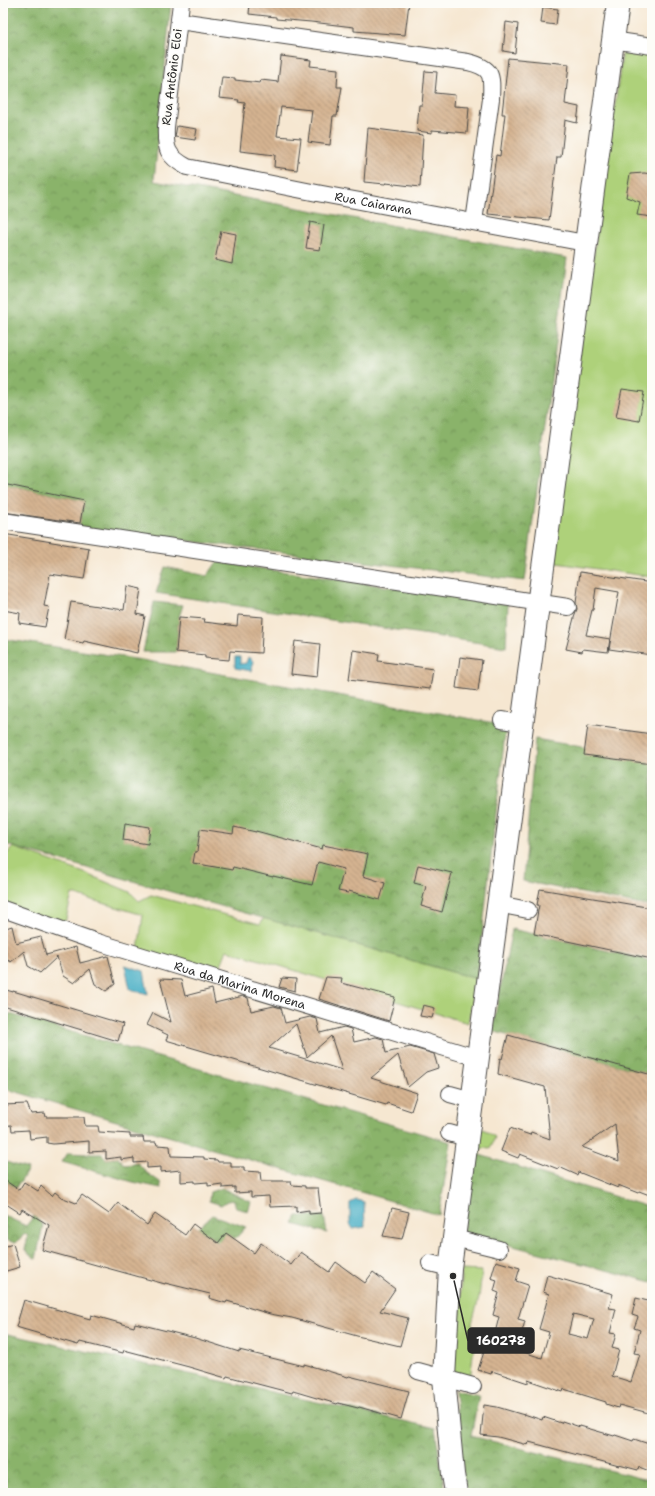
<svg xmlns="http://www.w3.org/2000/svg" width="655" height="1496" font-family="'Shantell Sans',sans-serif">
	<defs>
		<pattern id="forest-crowns" width="20" height="18" patternUnits="userSpaceOnUse"><rect width="20" height="18" fill="#8ab36a"/><path d="M2 6a3 3 0 1 1 6 0M12 15a3 3 0 1 1 6 0" fill="none" stroke="#719257"/></pattern>
		<pattern id="building-back-hatch" width="6" height="6" patternUnits="userSpaceOnUse"><rect width="6" height="6" fill="#d5b491"/><path d="M-1 5l2 2M0 0l6 6M5-1l2 2" fill="none" stroke="#ad9377"/></pattern>
	</defs>
	<rect width="100%" height="100%" fill="#fdfcf7"/>
	<filter id="ink" filterUnits="userSpaceOnUse"><feTurbulence type="fractalNoise" baseFrequency=".025" numOctaves="2"/><feDisplacementMap in="SourceGraphic" scale="8" xChannelSelector="R" yChannelSelector="G"/><feConvolveMatrix kernelMatrix="1 2 1 2 8 2 1 2 1" color-interpolation-filters="sRGB"/></filter>
	<filter id="wash" filterUnits="userSpaceOnUse"><feTurbulence type="fractalNoise" baseFrequency=".012" numOctaves="4" result="noise"/><feDisplacementMap in="SourceGraphic" scale="16" xChannelSelector="R" yChannelSelector="G"/><feGaussianBlur stdDeviation="0.9" result="paint"/><feColorMatrix in="noise" values="0 0 0 0 0 0 0 0 0 0 0 0 0 0 0 0 0 1.4 0 .05"/><feComposite in="paint" operator="in"/></filter>
	<g filter="url(#wash)">
		<rect width="100%" height="100%" fill="#f6e7d1"/>
		<path fill="#aed17a" stroke="#6c7e52" d="M 624,42 L 652,46 L 652,577 L 550,562 Z
			M 13,847 L 87,874 L 130,892 L 139,901 L 151,895 L 260,924 L 264,918 L 477,979 L 468,1023 L 227,950 L 217,975 L 138,950 L 143,915 L 72,894 L 64,927 L 3,904 L 3,858 Z
			M 474,1126 L 485,1130 L 495,1137 L 490,1149 L 482,1148 L 479,1155 L 470,1152 Z
			M 461,1270 L 482,1271 L 479,1298 L 472,1323 L 474,1345 L 470,1381 L 447,1375 L 451,1319 L 460,1314 Z"/>
		<path fill="url(#forest-crowns)" stroke="#5a6f4a" d="M 3,3 L 171,3 L 154,181 L 567,258 L 525,581 L 79,528 L 84,501 L 3,484 Z
			M 217,562 L 508,604 L 506,647 L 156,593 L 165,567 L 207,576 Z
			M 154,602 L 183,605 L 179,617 L 176,652 L 143,652 Z
			M 3,639 L 142,660 L 506,725 L 477,979 L 3,844 Z
			M 535,739 L 652,759 L 652,907 L 523,881 Z
			M 512,929 L 652,961 L 652,1075 L 492,1031 Z
			M 3,1012 L 451,1142 L 439,1215 L 3,1088 Z
			M 470,1152 L 652,1208 L 652,1282 L 463,1233 Z
			M 68,1153 L 88,1154 L 102,1154 L 106,1159 L 118,1158 L 126,1165 L 138,1163 L 147,1173 L 160,1182 L 161,1188 L 133,1182 L 62,1162 Z
			M 3,1161 L 28,1169 L 20,1183 L 17,1185 L 16,1188 L 6,1181 L 3,1183 Z
			M 222,1188 L 251,1202 L 248,1211 L 236,1208 L 234,1200 L 227,1201 L 221,1205 L 209,1201 L 210,1192 Z
			M 3,1215 L 26,1226 L 34,1216 L 43,1225 L 36,1259 L 25,1250 L 28,1236 L 25,1234 L 15,1243 L 7,1240 Z
			M 212,1215 L 246,1227 L 235,1239 L 226,1233 L 219,1242 L 216,1241 L 198,1228 Z
			M 297,1216 L 324,1216 L 327,1233 L 293,1224 Z
			M 3,1333 L 435,1428 L 445,1493 L 3,1493 Z
			M 455,1390 L 479,1395 L 471,1436 L 652,1481 L 652,1493 L 466,1493 L 461,1459 Z"/>
		<path fill="#46aec5" stroke="#386c78" d="M 235,657 L 240,657 L 240,664 L 246,663 L 248,657 L 253,661 L 251,671 L 235,668 Z
			M 125,965 L 144,971 L 148,994 L 130,989 Z
			M 356,1200 L 364,1202 L 365,1227 L 353,1229 L 350,1224 L 350,1203 Z"/>
		<g id="blocks">
			<path fill="url(#building-back-hatch)" fill-rule="evenodd" d="M 250,3 L 409,3 L 405,35 L 354,31 L 354,27 L 311,22 L 276,19 L 276,17 L 249,14 Z
				M 543,7 L 558,9 L 556,25 L 541,23 Z
				M 506,22 L 518,24 L 515,53 L 503,51 Z
				M 281,56 L 311,60 L 310,66 L 338,69 L 337,87 L 342,87 L 337,116 L 333,116 L 330,145 L 308,142 L 312,110 L 281,107 L 277,136 L 301,138 L 297,170 L 274,167 L 275,155 L 240,151 L 245,103 L 238,102 L 239,100 L 219,98 L 222,77 L 235,78 L 235,80 L 260,83 L 261,80 L 278,82 Z
				M 508,58 L 569,64 L 565,104 L 579,107 L 577,123 L 565,120 L 561,157 L 557,157 L 549,220 L 488,214 L 496,155 L 500,156 L 505,114 L 502,114 Z
				M 425,71 L 437,72 L 435,93 L 455,95 L 454,106 L 469,107 L 467,133 L 432,130 L 432,133 L 417,131 L 419,105 L 422,105 Z
				M 177,126 L 197,129 L 195,140 L 175,137 Z
				M 368,128 L 423,135 L 420,187 L 386,183 L 385,184 L 364,182 Z
				M 644,173 L 652,174 L 652,217 L 637,215 L 640,202 L 626,197 L 630,174 Z
				M 310,222 L 324,225 L 320,250 L 306,248 Z
				M 221,231 L 236,234 L 232,264 L 215,260 Z
				M 622,389 L 644,392 L 639,421 L 616,417 Z
				M 3,484 L 84,501 L 80,523 L 3,512 Z
				M 3,534 L 89,548 L 84,579 L 50,574 L 44,606 L 49,607 L 45,627 L 19,623 L 20,613 L 3,610 Z
				M 580,572 L 652,583 L 652,655 L 609,649 L 619,592 L 596,588 L 593,610 L 592,610 L 586,635 L 610,639 L 608,652 L 583,649 L 582,652 L 566,649 L 575,614 L 577,609 L 576,603 Z
				M 127,586 L 141,589 L 137,614 L 145,616 L 137,653 L 84,641 L 83,643 L 64,639 L 71,602 L 124,610 Z
				M 238,615 L 263,617 L 261,653 L 230,651 L 229,660 L 205,658 L 205,655 L 176,652 L 179,617 L 205,619 L 204,622 L 237,626 Z
				M 295,641 L 320,644 L 317,677 L 291,674 Z
				M 353,650 L 379,654 L 378,661 L 433,669 L 430,689 L 349,679 Z
				M 460,657 L 482,660 L 478,691 L 456,688 Z
				M 588,725 L 652,734 L 652,764 L 584,755 Z
				M 125,823 L 150,827 L 148,844 L 123,840 Z
				M 234,827 L 256,832 L 256,831 L 322,849 L 323,845 L 368,854 L 363,876 L 385,883 L 380,900 L 349,891 L 348,893 L 338,891 L 344,869 L 318,862 L 312,885 L 273,876 L 273,877 L 233,867 L 232,870 L 193,863 L 195,852 L 197,852 L 200,829 L 233,834 Z
				M 418,865 L 452,873 L 442,912 L 421,906 L 426,886 L 414,883 Z
				M 540,889 L 652,908 L 652,959 L 534,934 L 539,905 L 537,905 Z
				M 12,926 L 16,943 L 41,937 L 46,955 L 76,947 L 80,963 L 108,956 L 115,984 L 106,991 L 95,984 L 90,969 L 74,983 L 63,976 L 57,957 L 40,973 L 28,966 L 24,951 L 11,962 L 3,957 L 3,929 Z
				M 326,977 L 342,978 L 341,983 L 395,997 L 389,1021 L 319,999 Z
				M 282,978 L 296,979 L 295,991 L 279,987 Z
				M 160,979 L 181,980 L 185,996 L 212,989 L 215,1003 L 243,996 L 248,998 L 251,1011 L 274,1006 L 281,1008 L 285,1023 L 310,1017 L 317,1019 L 320,1033 L 344,1027 L 351,1029 L 354,1042 L 376,1037 L 383,1039 L 386,1053 L 410,1047 L 434,1054 L 438,1068 L 426,1072 L 408,1087 L 398,1055 L 371,1078 L 417,1093 L 411,1111 L 387,1103 L 386,1105 L 166,1040 L 168,1035 L 147,1025 L 153,1013 L 171,1022 ZM 296,1024 L 307,1057 L 331,1036 L 342,1070 L 269,1048 Z
				M 3,989 L 13,992 L 13,991 L 123,1024 L 118,1041 L 3,1006 Z
				M 423,1005 L 435,1008 L 432,1018 L 420,1016 Z
				M 508,1035 L 652,1075 L 652,1196 L 639,1191 L 638,1193 L 618,1185 L 618,1188 L 578,1172 L 577,1175 L 559,1167 L 558,1169 L 520,1154 L 518,1158 L 501,1151 L 510,1128 L 530,1135 L 531,1132 L 550,1139 L 545,1087 L 498,1074 L 500,1058 L 502,1059 ZM 615,1124 L 619,1161 L 582,1147 Z
				M 27,1104 L 31,1114 L 45,1113 L 46,1117 L 84,1117 L 85,1126 L 98,1126 L 99,1132 L 130,1134 L 130,1137 L 143,1137 L 144,1142 L 156,1142 L 157,1145 L 170,1146 L 171,1156 L 204,1157 L 204,1159 L 217,1160 L 218,1162 L 231,1162 L 231,1167 L 244,1167 L 244,1171 L 260,1172 L 261,1181 L 291,1181 L 292,1185 L 305,1186 L 305,1188 L 318,1188 L 321,1213 L 309,1214 L 309,1210 L 296,1212 L 296,1206 L 270,1207 L 269,1196 L 251,1197 L 251,1192 L 235,1193 L 235,1187 L 222,1188 L 222,1184 L 208,1186 L 208,1182 L 195,1183 L 195,1181 L 181,1182 L 181,1170 L 161,1172 L 161,1167 L 147,1168 L 147,1162 L 134,1163 L 134,1158 L 121,1160 L 121,1157 L 106,1159 L 106,1151 L 89,1152 L 89,1141 L 53,1144 L 47,1143 L 47,1137 L 30,1139 L 29,1130 L 12,1131 L 11,1125 L 3,1126 L 3,1105 Z
				M 3,1179 L 19,1190 L 24,1182 L 38,1191 L 41,1186 L 52,1196 L 55,1192 L 61,1197 L 76,1203 L 82,1195 L 109,1214 L 118,1203 L 147,1225 L 155,1214 L 185,1235 L 193,1224 L 218,1243 L 226,1233 L 254,1253 L 261,1243 L 291,1265 L 301,1252 L 329,1272 L 336,1262 L 365,1283 L 373,1272 L 395,1289 L 380,1311 L 408,1318 L 400,1346 L 357,1336 L 292,1318 L 270,1314 L 227,1301 L 226,1303 L 209,1298 L 210,1294 L 165,1283 L 165,1284 L 42,1250 L 49,1225 L 22,1209 L 20,1213 L 3,1202 Z
				M 392,1208 L 409,1212 L 402,1239 L 383,1236 Z
				M 13,1244 L 20,1267 L 3,1272 L 3,1247 Z
				M 496,1261 L 520,1268 L 516,1281 L 528,1285 L 518,1319 L 525,1321 L 517,1350 L 542,1358 L 549,1332 L 539,1329 L 549,1294 L 543,1292 L 547,1275 L 613,1294 L 609,1308 L 616,1309 L 610,1333 L 616,1334 L 612,1348 L 619,1350 L 612,1376 L 631,1382 L 640,1354 L 634,1353 L 640,1330 L 634,1328 L 638,1317 L 632,1315 L 636,1298 L 652,1302 L 652,1414 L 619,1405 L 618,1408 L 606,1404 L 606,1402 L 564,1389 L 563,1392 L 528,1380 L 528,1383 L 492,1371 L 491,1374 L 478,1370 L 487,1343 L 492,1345 L 499,1317 L 493,1315 L 499,1293 L 494,1291 L 497,1280 L 491,1278 ZM 573,1314 L 594,1319 L 588,1339 L 568,1334 Z
				M 24,1300 L 90,1319 L 91,1315 L 134,1327 L 135,1323 L 195,1338 L 239,1352 L 239,1350 L 304,1366 L 304,1364 L 348,1377 L 349,1376 L 409,1391 L 401,1419 L 359,1407 L 358,1408 L 338,1403 L 337,1404 L 293,1391 L 292,1393 L 227,1376 L 226,1378 L 189,1367 L 124,1350 L 123,1353 L 80,1342 L 78,1345 L 16,1327 Z
				M 484,1405 L 497,1407 L 524,1415 L 524,1414 L 542,1420 L 543,1417 L 561,1423 L 562,1421 L 580,1427 L 580,1426 L 614,1436 L 615,1435 L 633,1441 L 634,1439 L 652,1445 L 652,1472 L 639,1467 L 638,1470 L 619,1465 L 619,1466 L 529,1442 L 528,1445 L 498,1437 L 481,1435 Z"/>
		</g>
	</g>
	<g filter="url(#ink)">
		<use href="#blocks" fill-opacity="0" stroke="#494744" stroke-width="1"/>
		<g fill="none" stroke-linecap="round" stroke-linejoin="round">
			<g stroke="#494744" stroke-width="18">
				<g id="street">
					<path id="s1" d="M 181,3 L 166,127 C 165,149 167,156 187,167 L 317,193 L 585,243"/>
					<path d="M 179,21 L 468,62 C 493,68 492,75 491,99 L 474,222"/>
					<path d="M 612,40 L 652,46"/>
					<path d="M 3,521 L 568,607"/>
					<path d="M 502,720 L 521,723"/>
					<path d="M 498,904 L 528,910"/>
					<path id="s2" d="M 3,909 L 94,941 L 478,1058"/>
					<path d="M 450,1094 L 472,1100"/>
					<path d="M 449,1133 L 467,1138"/>
					<path d="M 454,1238 L 499,1249"/>
					<path d="M 430,1263 L 450,1268"/>
					<path d="M 418,1371 L 473,1386"/>
				</g>
			</g>
			<g stroke="#494744" stroke-width="24">
				<path id="secondary" d="M 456,1493 L 453,1474 L 444,1378 L 450,1268 L 618,3"/>
			</g>
			<use href="#street" stroke="#fff" stroke-width="16"/>
			<use href="#secondary" stroke="#fff" stroke-width="22"/>
		</g>
	</g>
	<g text-anchor="middle" dominant-baseline="central" stroke-width="3" stroke-linejoin="round" paint-order="stroke">
		<g font-size="12" fill="#2b2b2b" stroke="#fdfcf7">
			<text transform="translate(172 77) rotate(-83)">Rua Antônio Eloi</text>
			<text stroke="none"><textPath href="#s1" startOffset="364">Rua Caiarana</textPath></text>
			<text stroke="none"><textPath href="#s2" startOffset="249">Rua da Marina Morena</textPath></text>
		</g>
	</g>
	<path fill="none" stroke="#2b2b2b" stroke-width="1.5" d="M453 1276L468 1341"/>
	<circle fill="#2b2b2b" stroke="#fdfcf7" stroke-width="1.5" cx="453" cy="1276" r="4"/>
	<rect fill="#2b2b2b" stroke="#2b2b2b" stroke-width="1.5" x="468" y="1328" width="66" height="25" rx="4"/>
	<g font-size="13" text-anchor="middle" font-weight="bold" fill="#fff">
		<text x="501" y="1345">160278</text>
	</g>
	<rect width="655" height="1496" fill="none" stroke="#fdfcf7" stroke-width="16"/>
</svg>
